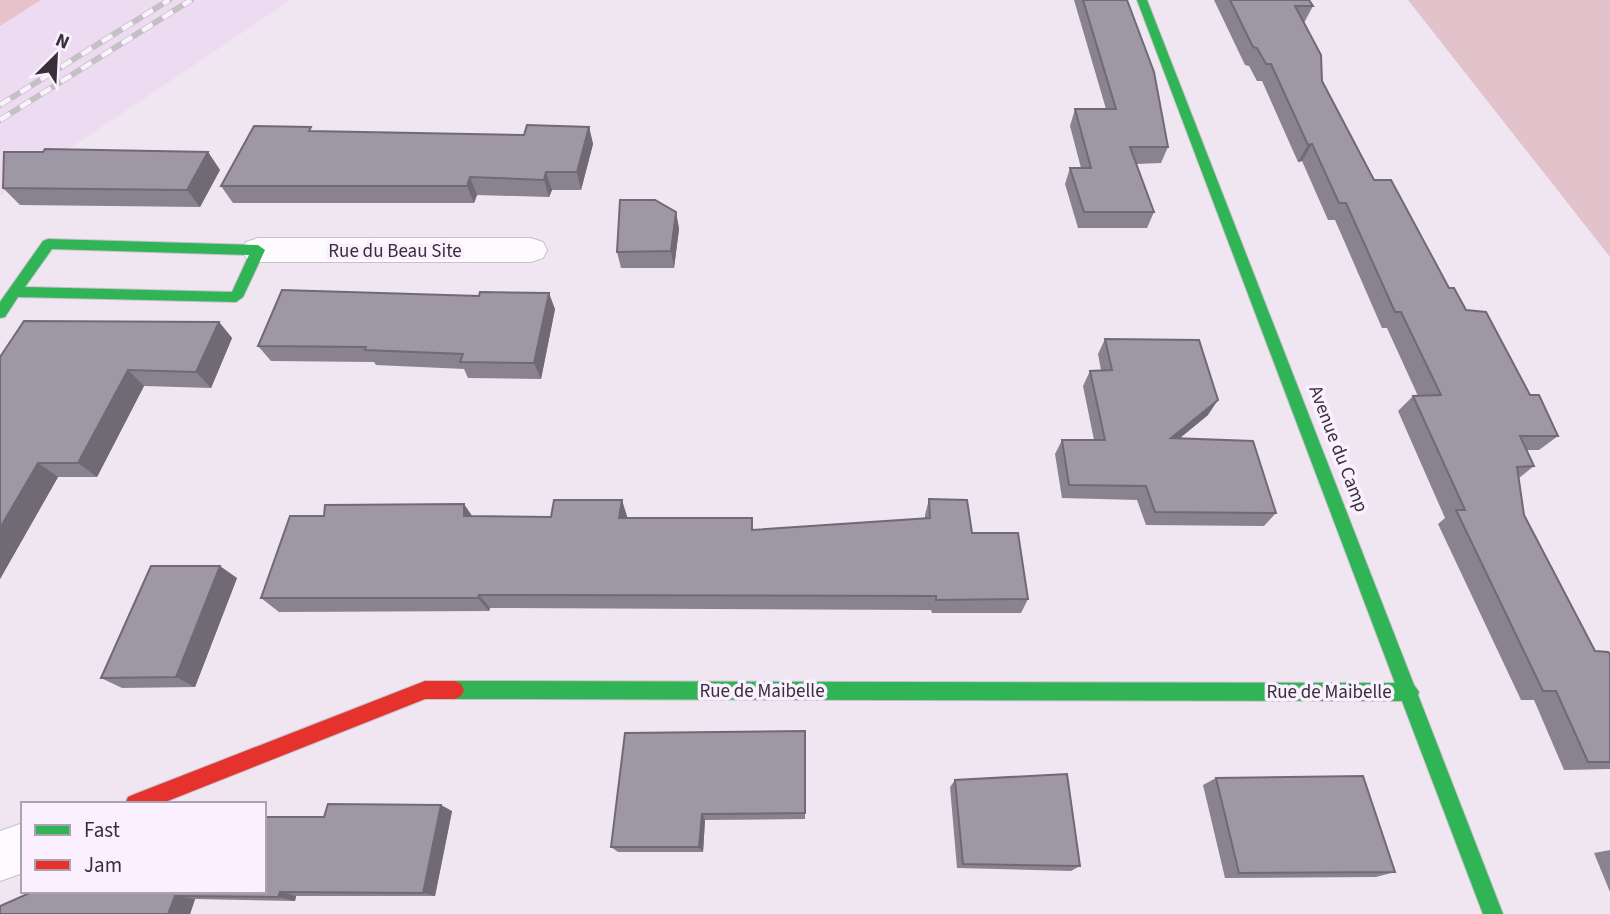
<svg xmlns="http://www.w3.org/2000/svg" width="1610" height="914" font-family="'Source Sans 3',sans-serif">
	<rect width="100%" height="100%" fill="#efe6f2"/>
	<path fill="#ecdbf1" d="M 41,0 L 291,0 L 0,195 L 0,26 Z"/>
	<path fill="#e2c3cc" d="M 1408,0 L 1610,0 L 1610,257 Z"/>
	<path fill="#e8c2cb" d="M 0,0 L 41,0 L 0,26 Z"/>
	<g fill="none" stroke-linecap="round" stroke-linejoin="round">
		<g stroke="#c7c0ca" stroke-width="2">
			<path id="street" d="M 258,238 L 531,238 L 543,242 L 547,250 L 543,258 L 531,262 L 258,262 L 246,258 L 242,250 L 246,242 Z
				M 23,823 L 23,873 L 0,881 L 0,831 Z"/>
		</g>
		<g stroke="#c7c0ca" stroke-width="2">
			<path id="fast" d="M 1137,0 L 1147,0 L 1414,685 L 1419,692 L 1418,695 L 1503,914 L 1483,914 L 1402,701 L 455,699 L 449,696 L 446,690 L 449,684 L 455,681 L 1395,683 Z
				M 48,239 L 258,245 L 265,250 L 243,297 L 236,302 L 18,297 L 5,317 L 0,318 L 0,302 L 43,241 ZM 52,249 L 249,255 L 232,292 L 25,287 Z"/>
		</g>
		<g stroke="#c7c0ca" stroke-width="2">
			<path id="jam" d="M 425,681 L 455,681 L 461,684 L 464,690 L 461,696 L 455,699 L 425,699 L 160,804 L 125,804 L 128,797 L 135,794 Z"/>
		</g>
		<use href="#street" fill="#fdfbfd" fill-rule="evenodd"/>
		<use href="#fast" fill="#30b455" fill-rule="evenodd"/>
		<use href="#jam" fill="#e5322d" fill-rule="evenodd"/>
		<g stroke="#c4c1c4" stroke-width="6">
			<path id="rail" d="M 0,105 L 169,0
				M 0,120 L 191,0"/>
		</g>
		<use href="#rail" stroke="#fbf0ff" stroke-width="4.5" stroke-dasharray="12" stroke-linecap="butt"/>
	</g>
	<path fill="#88838f" d="M 1074,0 L 1127,0 L 1168,147 L 1161,163 L 1136,164 L 1154,212 L 1147,228 L 1078,228 L 1065,184 L 1070,168 L 1081,168 L 1070,126 L 1075,109 L 1106,109 Z
		M 1214,0 L 1309,0 L 1313,6 L 1304,23 L 1322,81 L 1374,180 L 1449,288 L 1530,395 L 1558,436 L 1539,450 L 1527,450 L 1534,466 L 1519,478 L 1524,515 L 1595,651 L 1610,654 L 1610,769 L 1564,770 L 1534,700 L 1521,700 L 1438,524 L 1445,518 L 1398,411 L 1413,396 L 1418,396 L 1387,328 L 1382,328 L 1335,220 L 1328,220 L 1302,161 L 1298,162 L 1262,81 L 1257,81 L 1249,66 L 1245,65 Z
		M 589,127 L 593,144 L 581,190 L 552,190 L 549,197 L 477,195 L 474,203 L 233,203 L 221,186 L 314,131 L 524,135 Z
		M 208,152 L 220,170 L 200,207 L 20,205 L 3,188 Z
		M 676,212 L 679,229 L 674,268 L 621,268 L 617,252 Z
		M 479,296 L 555,309 L 541,379 L 468,378 L 464,369 L 376,365 L 374,362 L 271,361 L 258,346 Z
		M 219,322 L 232,338 L 211,388 L 144,386 L 97,477 L 58,477 L 0,579 L 0,357 Z
		M 1105,339 L 1208,415 L 1179,438 L 1276,513 L 1264,526 L 1146,525 L 1137,500 L 1062,498 L 1055,454 L 1062,440 L 1094,440 L 1083,386 L 1090,371 L 1101,370 L 1098,354 Z
		M 929,499 L 972,533 L 1028,599 L 1021,613 L 932,613 L 931,610 L 490,608 L 489,611 L 279,612 L 261,598 L 324,516 L 551,517 L 627,516 L 627,518 L 754,530 L 925,519 L 925,515 Z
		M 237,578 L 195,687 L 122,688 L 101,678 Z
		M 805,731 L 805,819 L 705,820 L 703,852 L 618,852 L 611,847 Z
		M 1216,778 L 1395,872 L 1376,877 L 1225,878 L 1203,785 Z
		M 955,780 L 1080,866 L 1071,871 L 957,868 L 950,787 Z
		M 452,811 L 435,896 L 296,896 L 295,901 L 195,899 L 190,914 L 0,914 L 0,906 L 264,891 L 324,817 Z
		M 1610,850 L 1610,892 L 1594,853 Z"/>
	<path fill="#6f6a74" d="M 589,127 L 593,144 L 581,190 L 577,172 Z
		M 1312,144 L 1302,161 L 1298,162 L 1308,145 Z
		M 208,152 L 220,170 L 200,207 L 187,190 Z
		M 546,172 L 552,190 L 549,197 L 544,180 Z
		M 470,177 L 477,195 L 474,203 L 467,186 Z
		M 676,212 L 679,229 L 674,268 L 671,251 Z
		M 549,293 L 555,309 L 541,379 L 534,363 Z
		M 219,322 L 232,338 L 211,388 L 196,372 Z
		M 128,370 L 144,386 L 97,477 L 78,463 Z
		M 1218,400 L 1208,415 L 1162,453 L 1171,438 Z
		M 38,463 L 58,477 L 0,579 L 0,528 Z
		M 622,500 L 627,516 L 625,533 L 619,518 Z
		M 464,504 L 475,520 L 464,516 Z
		M 220,566 L 237,578 L 195,687 L 176,677 Z
		M 479,595 L 490,608 L 489,611 L 478,598 Z
		M 441,805 L 452,811 L 435,896 L 423,893 Z
		M 702,814 L 705,820 L 703,852 L 699,847 Z
		M 280,892 L 296,896 L 295,901 L 278,897 Z
		M 175,896 L 195,899 L 190,914 L 168,914 Z"/>
	<path fill="#9e98a6" stroke="#6f6a74" stroke-width="2" d="M 1083,0 L 1127,0 L 1154,72 L 1168,147 L 1130,147 L 1154,212 L 1084,212 L 1070,168 L 1091,168 L 1075,109 L 1116,109 Z
		M 1230,0 L 1309,0 L 1313,6 L 1295,6 L 1321,55 L 1322,81 L 1374,180 L 1391,180 L 1449,288 L 1454,288 L 1466,310 L 1486,312 L 1530,395 L 1539,395 L 1558,436 L 1520,436 L 1534,466 L 1517,467 L 1524,515 L 1595,651 L 1608,652 L 1610,654 L 1610,762 L 1588,762 L 1556,691 L 1543,691 L 1456,510 L 1465,510 L 1413,396 L 1441,395 L 1401,312 L 1395,312 L 1346,203 L 1339,203 L 1312,144 L 1308,145 L 1271,64 L 1266,64 L 1257,48 L 1253,47 Z
		M 527,125 L 589,127 L 577,172 L 546,172 L 544,180 L 470,177 L 467,186 L 221,186 L 254,126 L 311,127 L 309,131 L 524,135 Z
		M 45,149 L 208,152 L 187,190 L 3,188 L 4,152 L 43,152 Z
		M 620,200 L 655,200 L 676,212 L 671,251 L 617,252 Z
		M 282,290 L 479,296 L 480,292 L 549,293 L 534,363 L 460,362 L 463,354 L 365,350 L 366,347 L 258,346 Z
		M 24,321 L 219,322 L 196,372 L 128,370 L 78,463 L 38,463 L 0,528 L 0,357 Z
		M 1105,339 L 1199,340 L 1218,400 L 1171,438 L 1253,441 L 1276,513 L 1155,512 L 1146,486 L 1069,485 L 1062,440 L 1105,440 L 1090,371 L 1112,370 Z
		M 929,499 L 967,500 L 972,533 L 1018,533 L 1028,599 L 936,600 L 936,596 L 479,595 L 478,598 L 261,598 L 290,516 L 324,516 L 325,505 L 464,504 L 464,516 L 551,517 L 554,500 L 622,500 L 619,518 L 752,518 L 752,530 L 930,518 Z
		M 151,566 L 220,566 L 176,677 L 101,678 Z
		M 805,731 L 805,813 L 702,814 L 699,847 L 611,847 L 625,733 Z
		M 1067,774 L 1080,866 L 963,864 L 955,780 Z
		M 1363,776 L 1395,872 L 1239,873 L 1216,778 Z
		M 328,804 L 441,805 L 423,893 L 280,892 L 278,897 L 175,896 L 168,914 L 0,914 L 0,906 L 34,891 L 264,891 L 264,817 L 324,817 Z"/>
	<g text-anchor="middle" dominant-baseline="central" stroke-width="7" stroke-linejoin="round" paint-order="stroke">
		<g font-size="19" fill="#373039" stroke="#fbf0ff">
			<text x="395" y="251">Rue du Beau Site</text>
			<text transform="translate(1338 449) rotate(69)">Avenue du Camp</text>
			<text x="762" y="691">Rue de Maibelle</text>
			<text x="1329" y="692">Rue de Maibelle</text>
		</g>
	</g>
	<rect x="21" y="802" width="245" height="91" fill="#fbf0ff" stroke="#ada3b0" stroke-width="2"/>
	<rect x="35" y="825" width="35" height="10" fill="#30b455" stroke="#ada3b0" stroke-width="2"/>
	<text x="84" y="837" font-size="21" fill="#373039">Fast</text>
	<rect x="35" y="860" width="35" height="10" fill="#e5322d" stroke="#ada3b0" stroke-width="2"/>
	<text x="84" y="872" font-size="21" fill="#373039">Jam</text>
	<g transform="translate(56 56) rotate(24)" stroke="#fbf0ff" stroke-width="5" paint-order="stroke">
	<path d="M0-5L12 26L0 18L-12 26Z" fill="#373039"/>
	<text y="-10" font-size="19" font-weight="bold" text-anchor="middle" fill="#373039">N</text>
	</g>
</svg>
